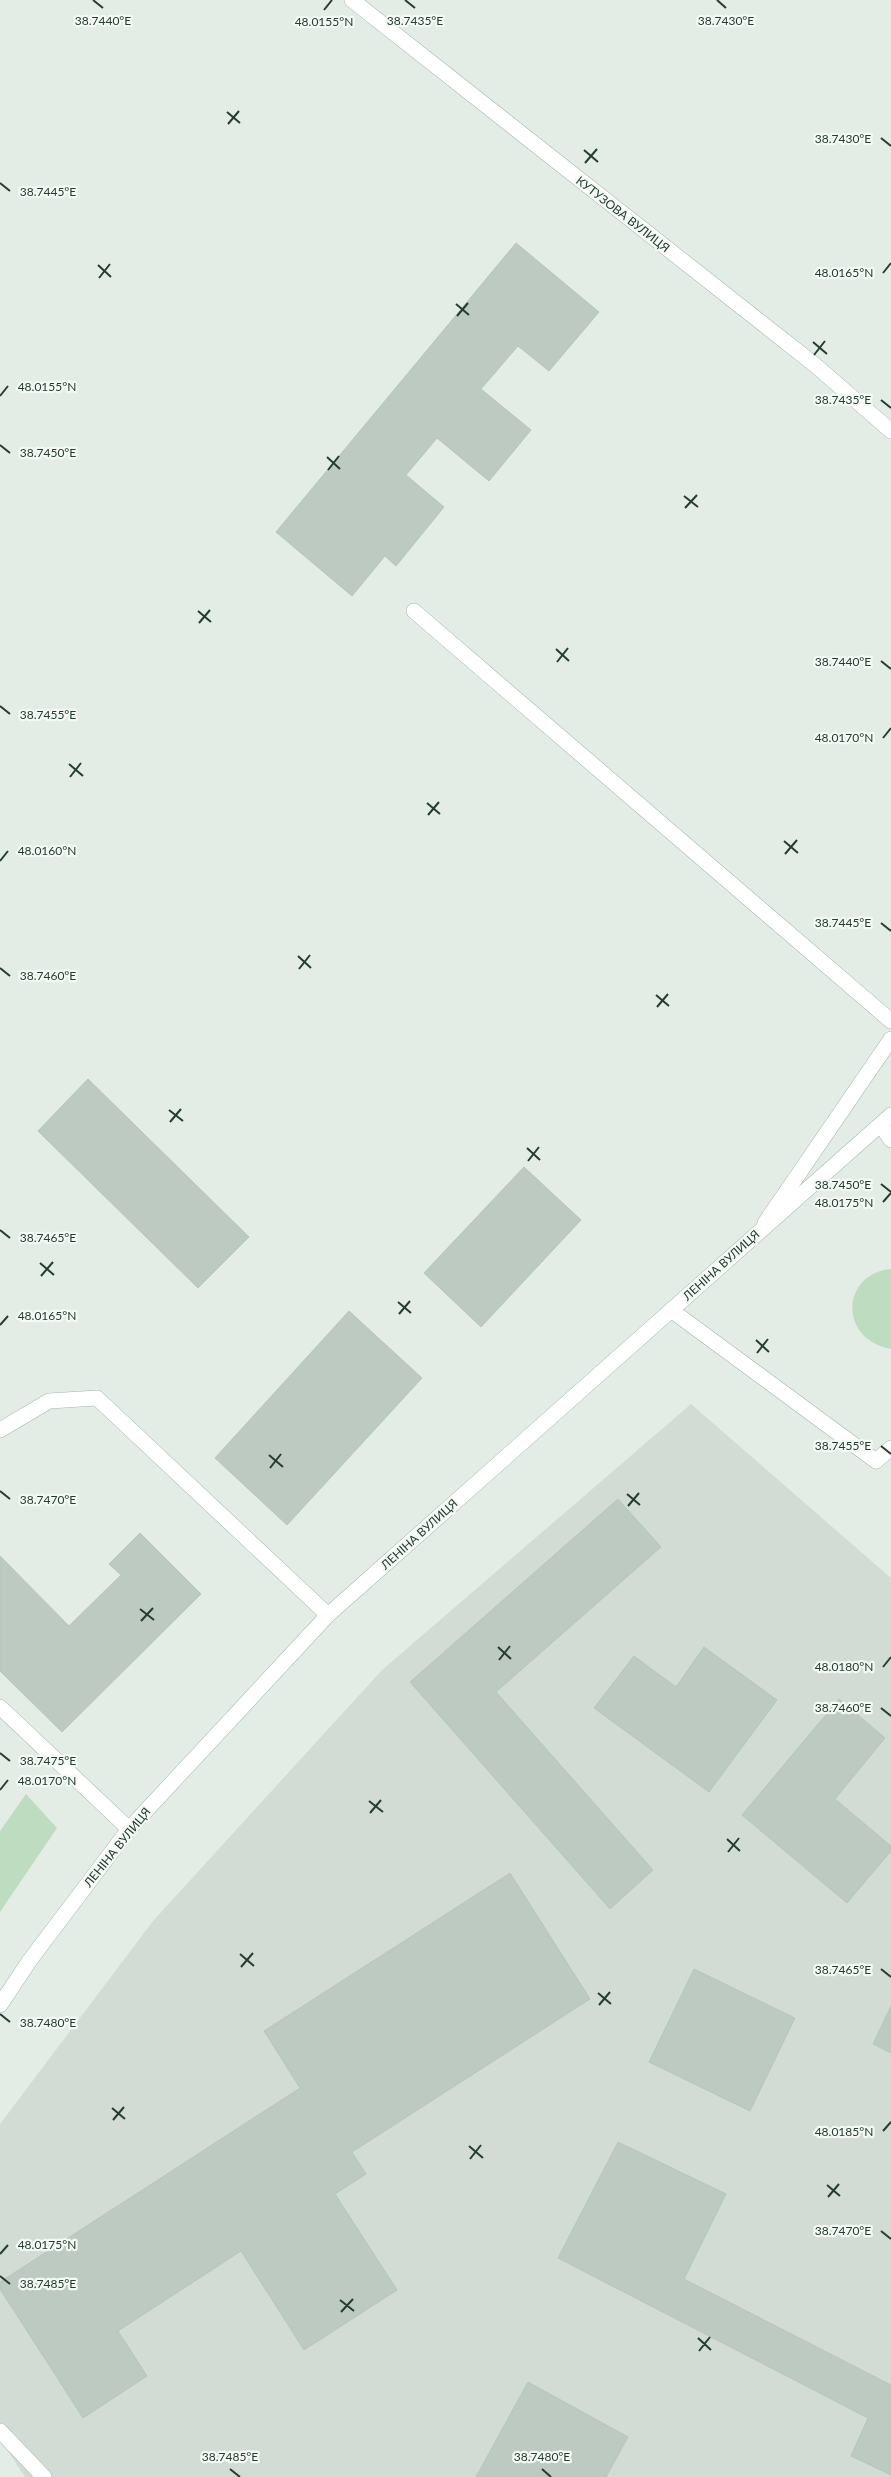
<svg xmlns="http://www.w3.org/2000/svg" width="891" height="2477" font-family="Lato,sans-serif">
	<rect width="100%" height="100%" fill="#e4ece6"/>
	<path fill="#d2dcd5" d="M 691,1404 L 891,1578 L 891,2477 L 25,2477 L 0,2439 L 0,2124 L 153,1921 L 382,1670 Z"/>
	<path fill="#bedcbf" d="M 891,1269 L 891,1349 C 837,1339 842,1273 891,1269 Z
		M 26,1794 L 57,1828 L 0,1912 L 0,1831 Z"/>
	<path fill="#bccac1" stroke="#b6c6bc" d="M 516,243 L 599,312 L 549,371 L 518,346 L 481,389 L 531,430 L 489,481 L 437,438 L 406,475 L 444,507 L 396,566 L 385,556 L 352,596 L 276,532 Z
		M 88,1079 L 249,1237 L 198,1288 L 38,1131 Z
		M 524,1167 L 581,1220 L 481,1327 L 424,1273 Z
		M 349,1311 L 422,1378 L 287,1525 L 215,1458 Z
		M 618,1499 L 661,1547 L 496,1692 L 653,1870 L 610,1909 L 410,1682 Z
		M 140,1533 L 201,1594 L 62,1732 L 0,1671 L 0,1556 L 69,1626 L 121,1575 L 109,1564 Z
		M 704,1647 L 777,1700 L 709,1792 L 594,1708 L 634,1656 L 676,1687 Z
		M 839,1699 L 885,1738 L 835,1799 L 891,1846 L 891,1851 L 847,1903 L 742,1815 Z
		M 510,1873 L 590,1999 L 352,2152 L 366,2174 L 335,2194 L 397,2290 L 304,2350 L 241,2251 L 118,2331 L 147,2376 L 83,2418 L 0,2289 L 0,2282 L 300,2088 L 264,2031 Z
		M 694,1969 L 795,2018 L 750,2111 L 649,2062 Z
		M 891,2006 L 891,2053 L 873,2044 Z
		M 618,2142 L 726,2194 L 684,2279 L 891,2385 L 891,2475 L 851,2456 L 868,2418 L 558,2258 Z
		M 528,2382 L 628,2437 L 606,2477 L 476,2477 Z"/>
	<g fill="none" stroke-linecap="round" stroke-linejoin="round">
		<g stroke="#a7b4ac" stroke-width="16">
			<path id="service" d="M 881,1125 L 891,1140
				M 671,1310 L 876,1461 L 891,1448
				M 0,2431 L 44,2477"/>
		</g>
		<g stroke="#a7b4ac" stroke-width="16">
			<path id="minor" d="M 352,0 L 815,365 L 891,431
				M 414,611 L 891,1021
				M 765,1223 L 891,1039
				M 0,1430 L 49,1401 L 97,1398 L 328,1615
				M 0,1707 L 129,1829"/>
		</g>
		<g stroke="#a5baae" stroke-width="16">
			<path id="secondary" d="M 0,2005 L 30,1960 L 129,1829 L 328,1615 L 891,1115"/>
		</g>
		<use href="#service" stroke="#fff" stroke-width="15"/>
		<use href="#minor" stroke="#fff" stroke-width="15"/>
		<use href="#secondary" stroke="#fff" stroke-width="15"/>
	</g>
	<path fill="none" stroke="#243d30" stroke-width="2" d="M 93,0 L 103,8M 405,0 L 415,8M 717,0 L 726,8M 324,10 L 332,0M 227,112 L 240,123M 228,124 L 239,111M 881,138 L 891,146M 584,150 L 598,162M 585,163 L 597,149M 0,183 L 10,191M 98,265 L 111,277M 883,273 L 891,263M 99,278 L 110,264M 456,304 L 469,315M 457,316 L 468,303M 813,342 L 827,354M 814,355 L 825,341M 0,396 L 8,386M 881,400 L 891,408M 0,445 L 10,453M 327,457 L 340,469M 328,470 L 339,456M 684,496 L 698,507M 685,508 L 697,495M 198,611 L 211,622M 199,623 L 210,610M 556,649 L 569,661M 881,661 L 891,669M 557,662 L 568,648M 0,706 L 10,714M 883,738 L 891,728M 69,764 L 83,776M 70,777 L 81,763M 427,803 L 440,814M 428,815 L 439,802M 784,841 L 798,853M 785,854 L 797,840M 0,861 L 8,851M 881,923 L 891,931M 298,956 L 311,968M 0,968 L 10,976M 299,969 L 310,955M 656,995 L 669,1006M 657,1007 L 668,994M 169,1110 L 183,1121M 170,1122 L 181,1109M 527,1148 L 540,1160M 528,1161 L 539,1147M 881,1184 L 891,1192M 883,1202 L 891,1193M 0,1230 L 10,1238M 40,1263 L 54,1275M 41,1276 L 53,1262M 398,1302 L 411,1313M 399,1314 L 410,1301M 0,1325 L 8,1316M 756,1340 L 769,1352M 757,1353 L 768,1339M 881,1446 L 891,1454M 269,1455 L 283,1467M 270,1468 L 281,1454M 0,1491 L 10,1499M 627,1494 L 640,1505M 628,1506 L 639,1493M 140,1609 L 154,1620M 141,1621 L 153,1608M 498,1647 L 511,1659M 499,1660 L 510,1646M 883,1667 L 891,1657M 881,1708 L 891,1716M 0,1753 L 10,1761M 0,1790 L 8,1780M 369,1801 L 383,1812M 370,1813 L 381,1800M 727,1839 L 740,1851M 728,1852 L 739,1838M 240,1954 L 254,1966M 241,1967 L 253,1953M 881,1969 L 891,1977M 598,1993 L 611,2004M 599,2005 L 610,1992M 0,2014 L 10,2022M 112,2108 L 125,2119M 113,2120 L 124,2107M 883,2131 L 891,2122M 469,2146 L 483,2158M 470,2159 L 481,2145M 827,2185 L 840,2196M 828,2197 L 839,2184M 881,2231 L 891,2239M 0,2254 L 8,2245M 0,2276 L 10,2284M 340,2300 L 354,2311M 341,2312 L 353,2299M 698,2338 L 711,2350M 699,2351 L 710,2337M 230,2469 L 240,2477M 542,2469 L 551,2477"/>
	<g text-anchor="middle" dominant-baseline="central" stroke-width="4.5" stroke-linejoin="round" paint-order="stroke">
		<g font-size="12" fill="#243d30" stroke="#f4f9f5">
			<text transform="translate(623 214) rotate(38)">КУТУЗОВА ВУЛИЦЯ</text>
			<text transform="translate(721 1265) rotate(-42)">ЛЕНІНА ВУЛИЦЯ</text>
			<text transform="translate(419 1534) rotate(-42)">ЛЕНІНА ВУЛИЦЯ</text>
			<text transform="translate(117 1847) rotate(-51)">ЛЕНІНА ВУЛИЦЯ</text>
		</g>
	</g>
	<g font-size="12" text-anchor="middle" fill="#243d30" stroke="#f4f9f5" stroke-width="4.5" stroke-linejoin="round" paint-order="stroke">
		<text x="103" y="25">38.7440°E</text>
		<text x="726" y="25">38.7430°E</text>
		<text x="415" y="25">38.7435°E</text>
		<text x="324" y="26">48.0155°N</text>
		<text x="843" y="143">38.7430°E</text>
		<text x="48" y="196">38.7445°E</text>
		<text x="844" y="277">48.0165°N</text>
		<text x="47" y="391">48.0155°N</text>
		<text x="843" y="404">38.7435°E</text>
		<text x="48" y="457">38.7450°E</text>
		<text x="843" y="666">38.7440°E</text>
		<text x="48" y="719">38.7455°E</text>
		<text x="844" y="742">48.0170°N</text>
		<text x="47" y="855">48.0160°N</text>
		<text x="843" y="927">38.7445°E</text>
		<text x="48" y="980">38.7460°E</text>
		<text x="843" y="1189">38.7450°E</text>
		<text x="844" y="1207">48.0175°N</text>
		<text x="48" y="1242">38.7465°E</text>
		<text x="47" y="1320">48.0165°N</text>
		<text x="843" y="1450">38.7455°E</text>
		<text x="48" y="1504">38.7470°E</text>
		<text x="844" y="1671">48.0180°N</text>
		<text x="843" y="1712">38.7460°E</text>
		<text x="48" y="1765">38.7475°E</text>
		<text x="47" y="1785">48.0170°N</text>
		<text x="843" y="1974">38.7465°E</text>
		<text x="48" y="2027">38.7480°E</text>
		<text x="844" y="2136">48.0185°N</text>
		<text x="843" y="2235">38.7470°E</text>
		<text x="47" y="2249">48.0175°N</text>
		<text x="48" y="2288">38.7485°E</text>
		<text x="230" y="2461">38.7485°E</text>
		<text x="542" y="2461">38.7480°E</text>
	</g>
</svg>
